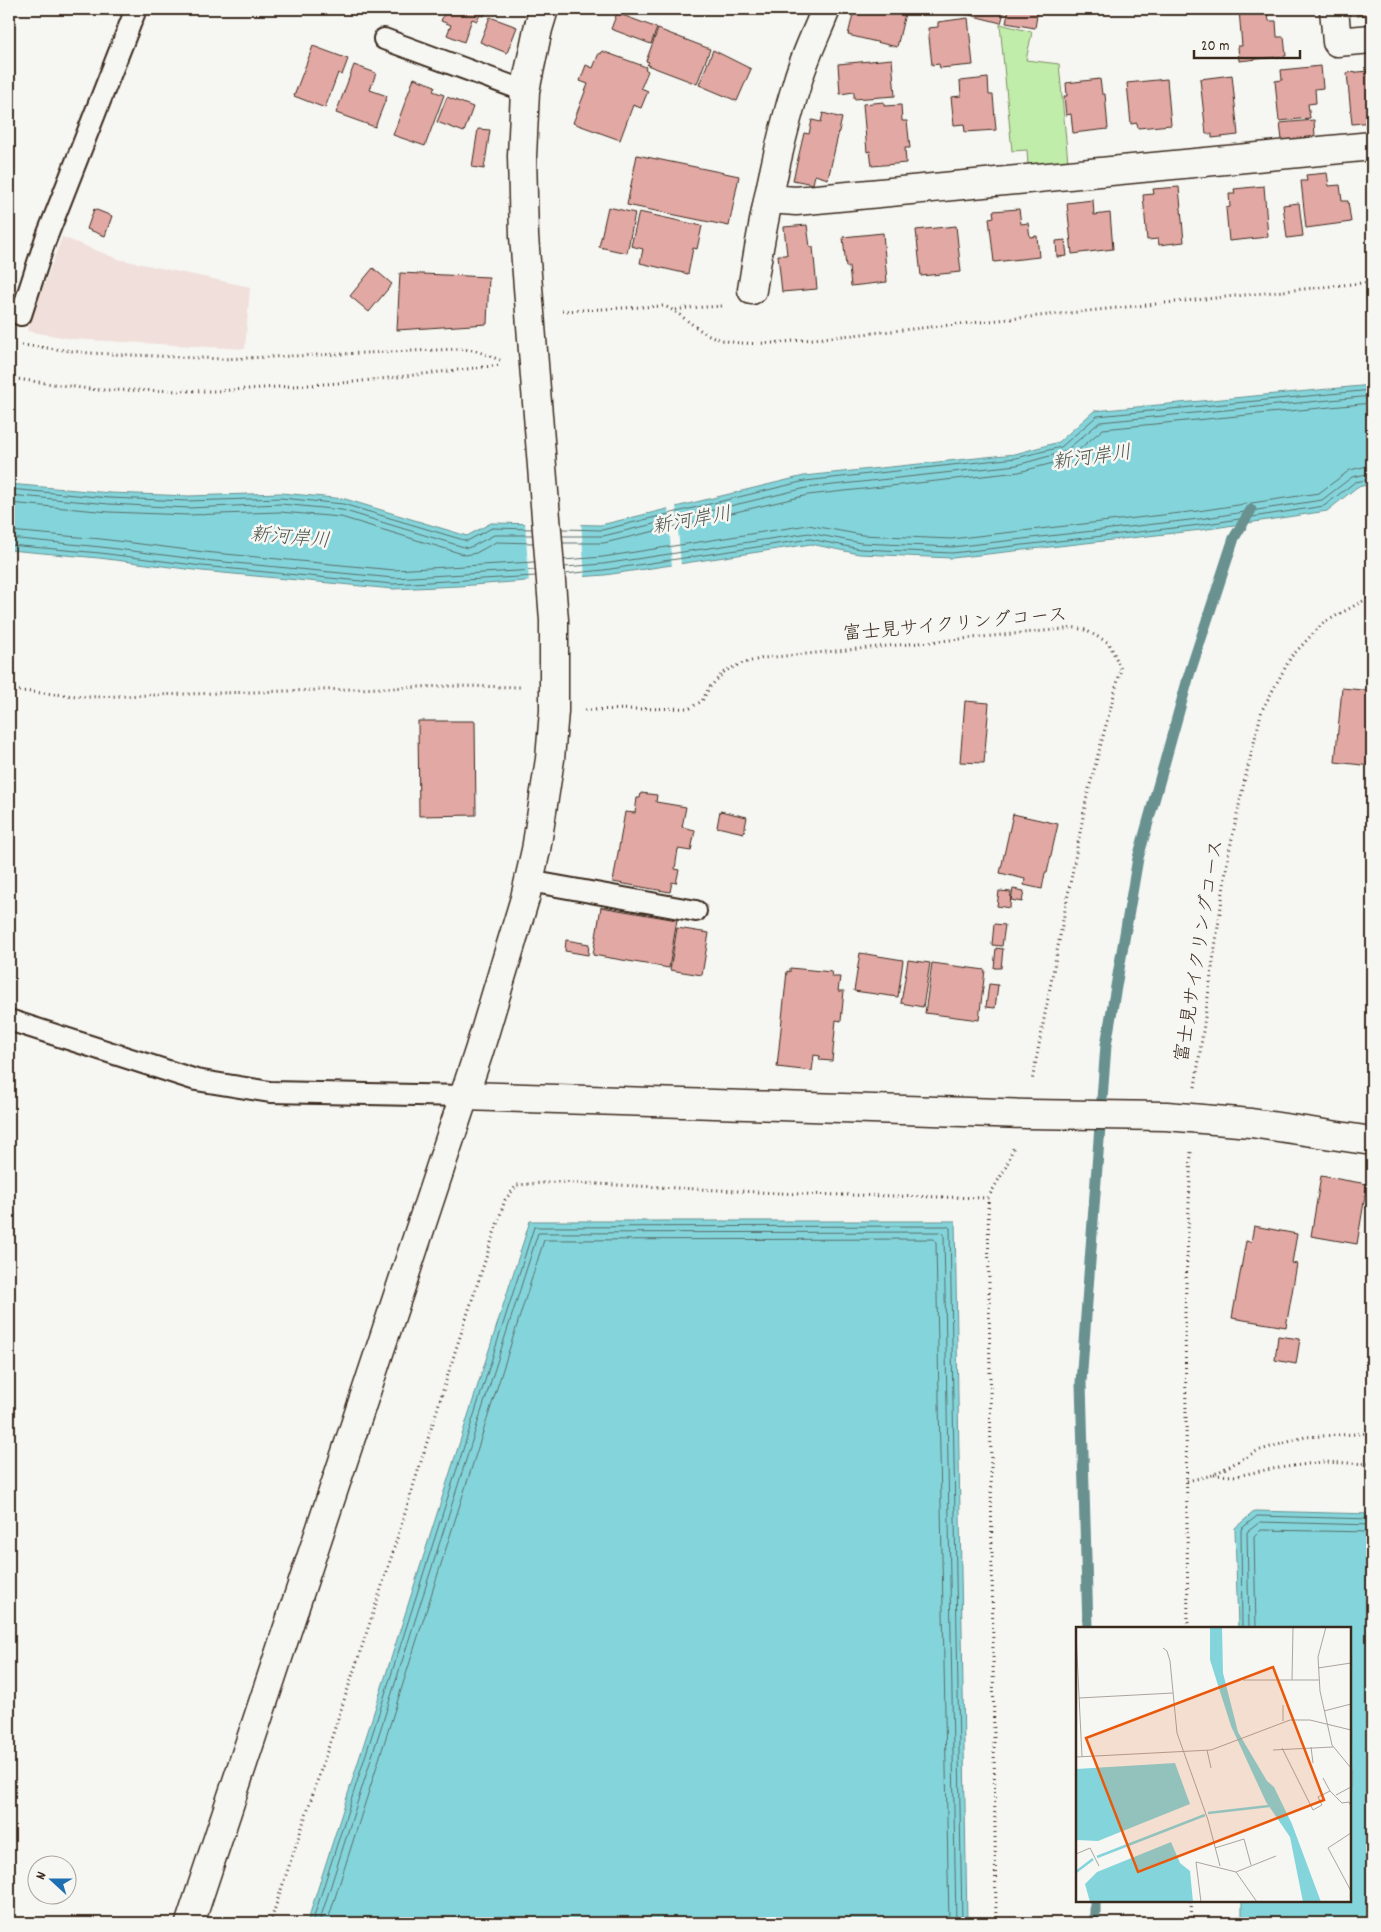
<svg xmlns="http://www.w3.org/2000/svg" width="1381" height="1932" font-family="Dekko,'Klee One',sans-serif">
	<rect width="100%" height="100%" fill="#f6f6f2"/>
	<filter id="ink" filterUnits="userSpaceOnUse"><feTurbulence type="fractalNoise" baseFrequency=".02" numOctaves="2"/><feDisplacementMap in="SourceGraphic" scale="10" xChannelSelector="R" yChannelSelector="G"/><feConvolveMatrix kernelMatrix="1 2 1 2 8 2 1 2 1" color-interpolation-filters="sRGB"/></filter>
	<g filter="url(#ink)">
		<path fill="#f0dfda" d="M 62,237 L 118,259 L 250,287 L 245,349 L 73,339 L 27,331 Z"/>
		<path fill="#c1edaa" stroke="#7e8c64" d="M 1000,24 L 1032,32 L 1026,60 L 1059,64 L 1068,162 L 1028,166 L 1027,150 L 1012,151 Z"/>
		<path fill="#84d5db" stroke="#67918f" d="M 1372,385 L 1372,484 L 1357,487 L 1327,511 L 1201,530 L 952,558 L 859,554 L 811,544 L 605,575 L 459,586 L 393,589 L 202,571 L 99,558 L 9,550 L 9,484 L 110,493 L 189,496 L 281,493 L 345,499 L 467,536 L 491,523 L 601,525 L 804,476 L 1015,454 L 1059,442 L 1094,411 Z
			M 530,1221 L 955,1221 L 967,1923 L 307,1923 Z
			M 1255,1511 L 1372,1514 L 1372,1923 L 1242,1923 L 1242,1901 L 1350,1901 L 1350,1628 L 1238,1628 L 1235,1528 Z"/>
		<path fill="#f6f6f2" d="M 676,504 L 681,566 L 672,568 L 668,506 Z
			M 525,521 L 581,522 L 585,579 L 529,584 Z"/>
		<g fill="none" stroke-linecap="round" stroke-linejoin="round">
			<path stroke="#586e6a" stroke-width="1" d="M 9,489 L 109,498 L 188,501 L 281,498 L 343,504 L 467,541 L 492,528 L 532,529
				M 9,495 L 109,504 L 188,508 L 281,504 L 342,510 L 467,548 L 473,546 L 494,535 L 532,535
				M 9,503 L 109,512 L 188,515 L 280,512 L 341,517 L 466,555 L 476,553 L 496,542 L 533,543
				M 562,529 L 602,530 L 805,481 L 1016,458 L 1061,447 L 1097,416 L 1372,390
				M 9,531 L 101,539 L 204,552 L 394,570 L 534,562
				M 562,536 L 603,536 L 806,488 L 1017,465 L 1064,452 L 1100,422 L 1372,396
				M 9,538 L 101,547 L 203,560 L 394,578 L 535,570
				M 563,543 L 604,543 L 808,495 L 1019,472 L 1068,459 L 1103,429 L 1372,403
				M 9,545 L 100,553 L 202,566 L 393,584 L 536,576
				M 564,560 L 603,557 L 808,525 L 862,535 L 951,539 L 1198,511 L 1319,493 L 1350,470 L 1372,465
				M 565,567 L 603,564 L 809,533 L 861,543 L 952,547 L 1199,519 L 1322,500 L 1352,477 L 1372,473
				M 565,574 L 604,570 L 810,539 L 860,549 L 952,553 L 1200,525 L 1324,506 L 1355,482 L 1372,479
				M 1242,1628 L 1241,1529 L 1257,1516 L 1372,1519
				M 1249,1628 L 1247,1532 L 1260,1522 L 1372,1525
				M 1256,1628 L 1254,1537 L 1261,1530 L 1372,1532
				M 312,1923 L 534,1227 L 947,1226 L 950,1228 L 962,1923
				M 319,1923 L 538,1233 L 941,1232 L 944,1234 L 956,1923
				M 327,1923 L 544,1240 L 934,1239 L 936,1242 L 949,1923"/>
			<path stroke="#67918f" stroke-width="11" d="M 1088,1628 L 1081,1383 L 1106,1045 L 1138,858 L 1189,675 L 1234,538 L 1251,510
				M 1095,1901 L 1095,1923"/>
		</g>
		<path fill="#e2a8a3" stroke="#3b2a1e" d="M 446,9 L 486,9 L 484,16 L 480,15 L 477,21 L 472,19 L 464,42 L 447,35 L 451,25 L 441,21 Z
			M 865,9 L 906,9 L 897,47 L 848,35 L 854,10 L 864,13 Z
			M 950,9 L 1005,9 L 1001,23 L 950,10 Z
			M 1009,9 L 1038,9 L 1035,28 L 1006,23 Z
			M 1250,9 L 1267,9 L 1269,21 L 1276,21 L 1277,37 L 1284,37 L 1286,56 L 1239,61 L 1238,46 L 1242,46 L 1239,10 Z
			M 1356,9 L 1372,9 L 1372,14 L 1357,16 Z
			M 617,13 L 657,28 L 651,44 L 611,29 Z
			M 490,17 L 517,27 L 507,53 L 480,42 Z
			M 968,18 L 973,65 L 940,68 L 939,64 L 932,65 L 928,28 L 938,27 L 938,22 Z
			M 658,29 L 710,49 L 697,84 L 647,65 L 649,62 L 646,61 Z
			M 313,46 L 348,59 L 342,75 L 338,73 L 325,108 L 294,96 Z
			M 713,50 L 751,69 L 737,101 L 699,85 Z
			M 602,51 L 646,67 L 645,69 L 648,71 L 641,88 L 648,91 L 641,108 L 633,105 L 620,140 L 573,123 L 588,84 L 580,81 L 586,65 L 593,68 L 599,53 L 601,54 Z
			M 892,59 L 895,96 L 854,99 L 854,92 L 840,94 L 838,64 Z
			M 354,65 L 376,73 L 370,90 L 387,96 L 375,127 L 336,113 Z
			M 1321,66 L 1323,88 L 1315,89 L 1316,103 L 1308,104 L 1310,118 L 1279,121 L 1275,81 L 1282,80 L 1281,70 Z
			M 1369,71 L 1370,84 L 1372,83 L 1372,122 L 1352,124 L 1347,73 Z
			M 1232,75 L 1238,135 L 1212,138 L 1212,134 L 1206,134 L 1200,79 Z
			M 414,78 L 435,86 L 433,91 L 444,95 L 425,146 L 393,135 Z
			M 988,78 L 989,95 L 993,95 L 996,130 L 965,132 L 964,124 L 954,125 L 951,97 L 961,96 L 960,81 Z
			M 1100,79 L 1102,94 L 1105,94 L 1108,129 L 1073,133 L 1071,114 L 1066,115 L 1064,96 L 1067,96 L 1066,83 Z
			M 1167,79 L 1171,125 L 1138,128 L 1137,123 L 1131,124 L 1127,83 Z
			M 447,97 L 473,107 L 464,132 L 437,122 Z
			M 884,102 L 884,106 L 901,105 L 902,121 L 907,121 L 910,148 L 905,148 L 906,163 L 872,166 L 870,151 L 867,152 L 863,104 Z
			M 823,113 L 842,118 L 828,179 L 815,175 L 813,184 L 793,180 L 804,133 L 809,134 L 812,120 L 821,122 Z
			M 1314,120 L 1315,137 L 1282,140 L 1280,123 Z
			M 478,129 L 490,130 L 484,169 L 472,167 Z
			M 637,155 L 739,176 L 729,226 L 627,205 Z
			M 1327,173 L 1329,186 L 1340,185 L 1342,201 L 1348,201 L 1351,222 L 1306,228 L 1301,181 L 1307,181 L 1306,175 Z
			M 1264,186 L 1268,237 L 1229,241 L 1226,208 L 1230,207 L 1229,194 L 1235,194 L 1234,189 Z
			M 1179,187 L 1184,242 L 1159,245 L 1158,239 L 1147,240 L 1143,195 L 1154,194 L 1153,189 Z
			M 1093,200 L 1094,215 L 1110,213 L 1113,249 L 1072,254 L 1067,203 Z
			M 1299,203 L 1303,236 L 1287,238 L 1283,205 Z
			M 608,207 L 635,213 L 627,253 L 599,247 Z
			M 94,209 L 112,216 L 105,236 L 87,229 Z
			M 1019,209 L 1021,224 L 1028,223 L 1030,237 L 1037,236 L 1039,257 L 994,262 L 989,218 L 994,217 L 993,211 Z
			M 639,212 L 702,226 L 697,249 L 693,248 L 688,274 L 640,263 L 643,249 L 631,246 Z
			M 807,225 L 810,247 L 813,247 L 817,289 L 782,292 L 778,255 L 787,255 L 784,227 Z
			M 956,226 L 961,272 L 921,276 L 916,230 Z
			M 883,233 L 887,282 L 851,286 L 849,267 L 846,267 L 843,237 Z
			M 1065,240 L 1067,256 L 1057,257 L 1056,241 Z
			M 373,268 L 392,284 L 369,312 L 350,296 Z
			M 400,273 L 489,277 L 487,324 L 397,330 Z
			M 1342,688 L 1372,691 L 1371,766 L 1335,762 Z
			M 965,701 L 989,703 L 984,763 L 960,762 Z
			M 418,721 L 475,721 L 476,815 L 419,816 Z
			M 641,793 L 657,795 L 656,802 L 686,807 L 682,827 L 695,830 L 691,851 L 678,849 L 675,869 L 679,870 L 676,883 L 672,882 L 670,892 L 613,882 L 625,812 L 635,813 L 637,798 L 640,798 Z
			M 720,811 L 747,817 L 744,833 L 717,827 Z
			M 1013,814 L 1058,824 L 1047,873 L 1045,873 L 1042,889 L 1024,885 L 1025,879 L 1000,873 Z
			M 1013,889 L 1024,891 L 1022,902 L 1011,900 Z
			M 999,891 L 1011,892 L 1010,908 L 997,906 Z
			M 601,907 L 677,920 L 669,968 L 593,955 Z
			M 994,924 L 1005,925 L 1002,946 L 992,945 Z
			M 677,928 L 709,933 L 702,975 L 670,970 Z
			M 566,940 L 589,944 L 588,955 L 565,951 Z
			M 996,948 L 1003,949 L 1001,968 L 994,968 Z
			M 860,953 L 903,960 L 898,997 L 854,991 Z
			M 908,960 L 930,963 L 923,1007 L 901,1003 Z
			M 932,963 L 985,970 L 979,1020 L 925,1013 Z
			M 790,968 L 832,972 L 831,977 L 840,977 L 838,991 L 844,991 L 841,1021 L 836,1020 L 832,1061 L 819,1060 L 820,1056 L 814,1055 L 812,1071 L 777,1067 L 787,971 L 790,972 Z
			M 989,984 L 998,985 L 995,1008 L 986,1007 Z
			M 1321,1176 L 1367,1184 L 1357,1244 L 1311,1236 Z
			M 1254,1226 L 1297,1234 L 1292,1263 L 1297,1264 L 1286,1327 L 1232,1318 L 1246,1241 L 1251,1242 Z
			M 1278,1336 L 1300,1339 L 1296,1364 L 1275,1360 Z"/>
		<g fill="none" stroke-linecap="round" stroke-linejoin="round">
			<g stroke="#3b2a1e" stroke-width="24">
				<path id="service" d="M 384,39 L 525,91
					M 21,315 L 45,241 L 136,9
					M 529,881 L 696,911
					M 9,1020 L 196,1080 L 270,1092 L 465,1096"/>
			</g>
			<g stroke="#3b2a1e" stroke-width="31">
				<path id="minor" d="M 1334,9 L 1337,42 L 1372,39
					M 769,199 L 796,201 L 1372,146
					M 752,290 C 763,220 777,148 798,80 C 805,56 817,32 826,9
					M 465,1096 L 1028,1114 L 1166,1116 L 1251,1123 L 1372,1141"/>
			</g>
			<g stroke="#3b2a1e" stroke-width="31">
				<path id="tertiary" d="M 190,1923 L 479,1051 L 525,898 L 536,850 L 550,759 L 554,711 L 554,620 L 524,236 L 522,156 L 525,91 L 538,29 L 544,9"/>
			</g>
			<path stroke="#3b2a1e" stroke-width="3" stroke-dasharray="1 4" stroke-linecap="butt" d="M 676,310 L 687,308 L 724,306
				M 562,311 L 664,306 C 677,311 684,319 696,327 C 720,345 745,344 774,343 L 1372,282
				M 22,345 L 89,353 L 222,359 L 460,349 L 474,350 L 500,360
				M 9,378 L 97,390 L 217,391 L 354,382 L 501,365
				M 9,690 L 88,697 L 452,686 L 523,687
				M 585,710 L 690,708 L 702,701 L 709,688 L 725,671 L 743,663 L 764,658 L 1075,628 L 1085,630 L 1109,643 L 1121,669 L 1087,796 L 1032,1081
				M 1195,1087 L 1228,857 L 1243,787 L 1262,710 L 1291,657 L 1323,623 L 1372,596
				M 1214,1475 L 1237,1476 L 1265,1470 L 1322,1462 L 1372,1464
				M 1187,1481 L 1213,1475 L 1257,1451 L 1305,1437 L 1372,1433
				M 1188,1628 L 1185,1312 L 1191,1151
				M 1191,1901 L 1192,1923
				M 270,1923 L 386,1574 L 455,1352 L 505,1200 L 517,1185 L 556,1182 L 800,1194 L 988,1198
				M 996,1923 L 988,1198 L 1006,1167 L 1014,1146"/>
			<use href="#service" stroke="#f6f6f2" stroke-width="20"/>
			<use href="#minor" stroke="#f6f6f2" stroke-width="28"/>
			<use href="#tertiary" stroke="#f6f6f2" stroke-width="28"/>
		</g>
	</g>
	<g text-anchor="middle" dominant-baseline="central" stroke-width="5" stroke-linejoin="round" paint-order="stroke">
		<g font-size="19" fill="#3b2a1e" stroke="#f6f6f2">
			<text transform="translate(955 626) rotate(-5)">富士見サイクリングコース</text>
			<text transform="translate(1201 951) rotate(-81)">富士見サイクリングコース</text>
		</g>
		<g font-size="20" font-style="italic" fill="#4d554d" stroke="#f6f6f2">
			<text transform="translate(1092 459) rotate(-8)">新河岸川</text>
			<text transform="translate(692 522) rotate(-10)">新河岸川</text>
			<text transform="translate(290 539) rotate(5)">新河岸川</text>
		</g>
	</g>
	<g transform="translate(1076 1627)">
		<rect width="275" height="275" fill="#f6f6f2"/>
		<path d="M 134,0 L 146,0 L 147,46 L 162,105 L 191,154 L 198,160 L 216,197 L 245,275 L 227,275 L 214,210 L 190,175 L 155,99 L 134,33 ZM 99,136 L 114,177 L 22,214 L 0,213 L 0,142 ZM 95,215 L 104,236 L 114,244 L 117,275 L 14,275 L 9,257 L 21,245 Z" fill="#84d5db"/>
		<path fill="none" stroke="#84d5db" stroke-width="2.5" d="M 132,186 L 193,179M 21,230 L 129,188M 0,245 L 17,232"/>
		<path fill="none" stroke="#aba49d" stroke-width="1" d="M 250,0 L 242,30 L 244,64 L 256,118 L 275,141M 0,7 L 6,130M 87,21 L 91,24 L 94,34 L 101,106 L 132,193 L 144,239M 242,41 L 275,36M 167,53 L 243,53M 216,53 L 217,0M 3,71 L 97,66M 207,78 L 207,94M 248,84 L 275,77M 235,120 L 237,136M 206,121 L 237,183 L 246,178 L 242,170 L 254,164M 131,123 L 135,141M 197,123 L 257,120M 0,130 L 135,123 L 214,93 L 234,93 L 275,103M 247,151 L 254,164 L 266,176 L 273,175 L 275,179M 260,168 L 275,160M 275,206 L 252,221 L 275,264M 139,221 L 168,212 L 175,238M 0,227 L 14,221 L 23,239M 160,245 L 200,229M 125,275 L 120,235 L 160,245 L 181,275"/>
		<path fill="#e8590c" fill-opacity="0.15" stroke="#e8590c" stroke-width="2.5" d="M 197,40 L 248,173 L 62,245 L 10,111 Z"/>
		<rect width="275" height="275" fill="none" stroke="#3b2a1e" stroke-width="2.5"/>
	</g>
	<rect width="1381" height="1932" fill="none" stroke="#f6f6f2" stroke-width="30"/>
	<rect x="15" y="15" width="1351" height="1902" fill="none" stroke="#3b2a1e" stroke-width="2" filter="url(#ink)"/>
	<g transform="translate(52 1880) rotate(291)"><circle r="24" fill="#f6f6f2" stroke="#aba49d"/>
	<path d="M0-4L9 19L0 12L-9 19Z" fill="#1f6fb2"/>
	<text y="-8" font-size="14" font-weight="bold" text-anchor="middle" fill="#3b2a1e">N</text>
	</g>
	<path d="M1194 50v8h106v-8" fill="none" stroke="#3b2a1e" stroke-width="2.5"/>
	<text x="1201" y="50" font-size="15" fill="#3b2a1e" stroke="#f6f6f2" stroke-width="4" paint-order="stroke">20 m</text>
</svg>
